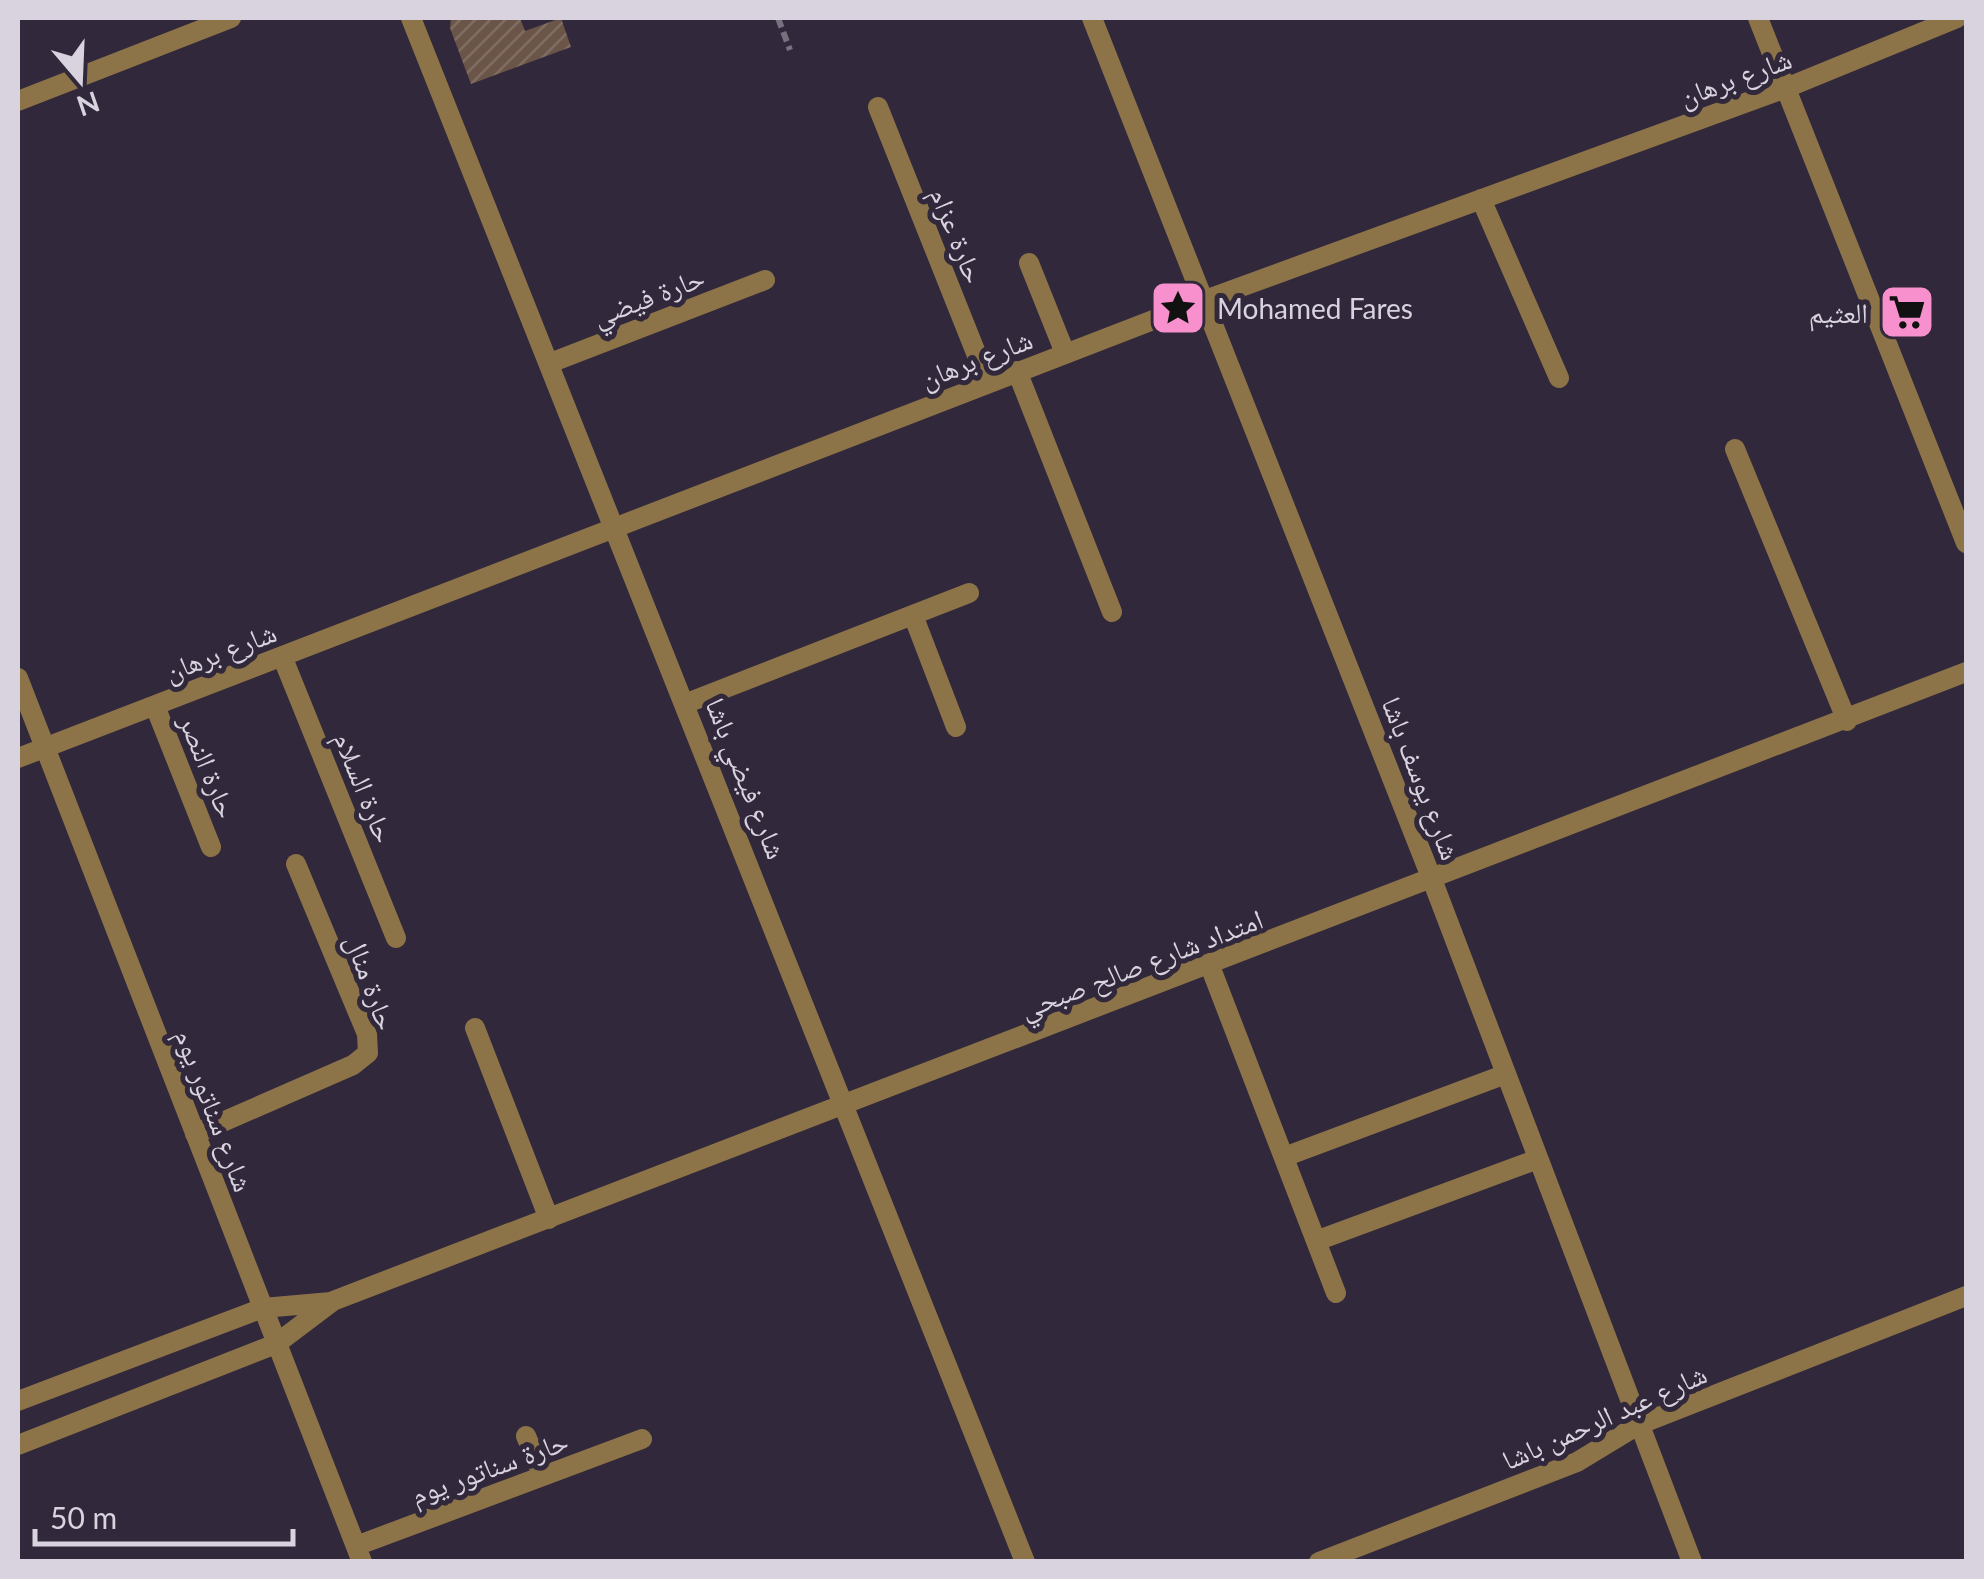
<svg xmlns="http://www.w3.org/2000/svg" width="1984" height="1579" font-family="Lato,'Noto Naskh Arabic',sans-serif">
	<defs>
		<pattern id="building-hatch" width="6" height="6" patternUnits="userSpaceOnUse" patternTransform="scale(2.5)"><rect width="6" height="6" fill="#6a5548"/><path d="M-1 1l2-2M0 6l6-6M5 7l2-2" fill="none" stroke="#7f6d62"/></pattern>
	</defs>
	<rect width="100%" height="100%" fill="#31293b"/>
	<path fill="url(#building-hatch)" d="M 451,18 L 520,18 L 525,31 L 561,18 L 571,47 L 471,84 L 450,28 Z"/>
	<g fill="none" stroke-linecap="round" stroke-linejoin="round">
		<path stroke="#77707f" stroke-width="6" stroke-dasharray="10 5" stroke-linecap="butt" d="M 778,18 L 790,50"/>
		<path stroke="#8d7348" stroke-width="20" d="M 411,18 L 1025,1562
			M 1092,18 L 1433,882 L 1692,1562
			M 1758,18 L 1966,543
			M 18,101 L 231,18
			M 878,107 L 988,383
			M 1481,199 L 1559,378
			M 1029,263 L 1065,353
			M 550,363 L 765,280
			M 1017,371 L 1112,612
			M 1735,449 L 1847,721
			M 913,615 L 956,727
			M 282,656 L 396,938
			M 18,678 L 362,1562
			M 687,703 L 969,593
			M 155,706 L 211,847
			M 18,758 L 1205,300 L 1786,88 L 1957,18
			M 1210,966 L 1336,1293
			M 475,1028 L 549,1219
			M 195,1134 L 353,1065 L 368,1053 L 367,1034 L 296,864
			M 1284,1157 L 1506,1074
			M 1316,1241 L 1538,1159
			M 18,1401 L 263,1308 L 331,1302
			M 526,1436 L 543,1476
			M 18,1445 L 276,1344 L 333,1301 L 1966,672
			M 356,1546 L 642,1439
			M 1319,1562 L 1577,1462 L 1638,1425 L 1966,1296"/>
	</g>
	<defs>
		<g id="sight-square" transform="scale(2.875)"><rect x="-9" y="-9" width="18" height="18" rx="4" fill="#f790cd" stroke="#31293b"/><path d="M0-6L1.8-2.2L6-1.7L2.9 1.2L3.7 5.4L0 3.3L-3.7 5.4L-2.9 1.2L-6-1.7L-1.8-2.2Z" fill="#111"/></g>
		<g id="supermarket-square" transform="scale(2.875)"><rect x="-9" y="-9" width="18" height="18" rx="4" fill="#f790cd" stroke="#31293b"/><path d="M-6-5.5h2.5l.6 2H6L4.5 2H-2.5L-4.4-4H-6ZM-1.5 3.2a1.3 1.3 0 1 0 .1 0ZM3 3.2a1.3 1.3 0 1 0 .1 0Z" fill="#111"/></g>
	</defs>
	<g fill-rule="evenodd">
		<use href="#sight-square" x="1178" y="308"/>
		<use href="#supermarket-square" x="1907" y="312"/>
	</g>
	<g text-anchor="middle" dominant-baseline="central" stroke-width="10" stroke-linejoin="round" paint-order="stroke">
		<g font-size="28" fill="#d8d3df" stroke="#31293b">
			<text transform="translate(1735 77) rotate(-20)">شارع برهان</text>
			<text transform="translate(958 235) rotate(68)">حارة عزام</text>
			<text transform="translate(648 296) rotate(-21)">حارة فيضي</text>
			<text transform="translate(976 358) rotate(-21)">شارع برهان</text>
			<text transform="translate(220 651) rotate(-21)">شارع برهان</text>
			<text transform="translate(209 766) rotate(68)">حارة النصر</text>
			<text transform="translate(747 778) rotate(68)">شارع فيضي باشا</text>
			<text transform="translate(1422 778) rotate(69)">شارع يوسف باشا</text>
			<text transform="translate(365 787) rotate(68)">حارة السلام</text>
			<text transform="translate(1141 963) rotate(-21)">امتداد شارع صالح صبحي</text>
			<text transform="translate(372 982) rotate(70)">حارة منال</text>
			<text transform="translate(215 1110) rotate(69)">شارع سناتور يوم</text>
			<text transform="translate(1604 1416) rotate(-24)">شارع عبد الرحمن باشا</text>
			<text transform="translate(489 1467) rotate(-20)">حارة سناتور يوم</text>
		</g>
		<g font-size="28" fill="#d8d3df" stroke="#31293b" text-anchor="start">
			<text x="1217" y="308">Mohamed Fares</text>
			<text x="1868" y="312" text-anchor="end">العثيم</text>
		</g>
	</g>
	<rect width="1984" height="1579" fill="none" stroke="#d8d3df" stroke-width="40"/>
	<g transform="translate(80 80) rotate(161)" stroke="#31293b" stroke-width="8" paint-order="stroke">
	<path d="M0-8L18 38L0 25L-18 38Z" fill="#d8d3df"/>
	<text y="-15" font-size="28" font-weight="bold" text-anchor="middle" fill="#d8d3df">N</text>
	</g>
	<path d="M35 1529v15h258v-15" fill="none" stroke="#d8d3df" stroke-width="5"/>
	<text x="50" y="1529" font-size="30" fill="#d8d3df" stroke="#31293b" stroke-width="8" paint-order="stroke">50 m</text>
</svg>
